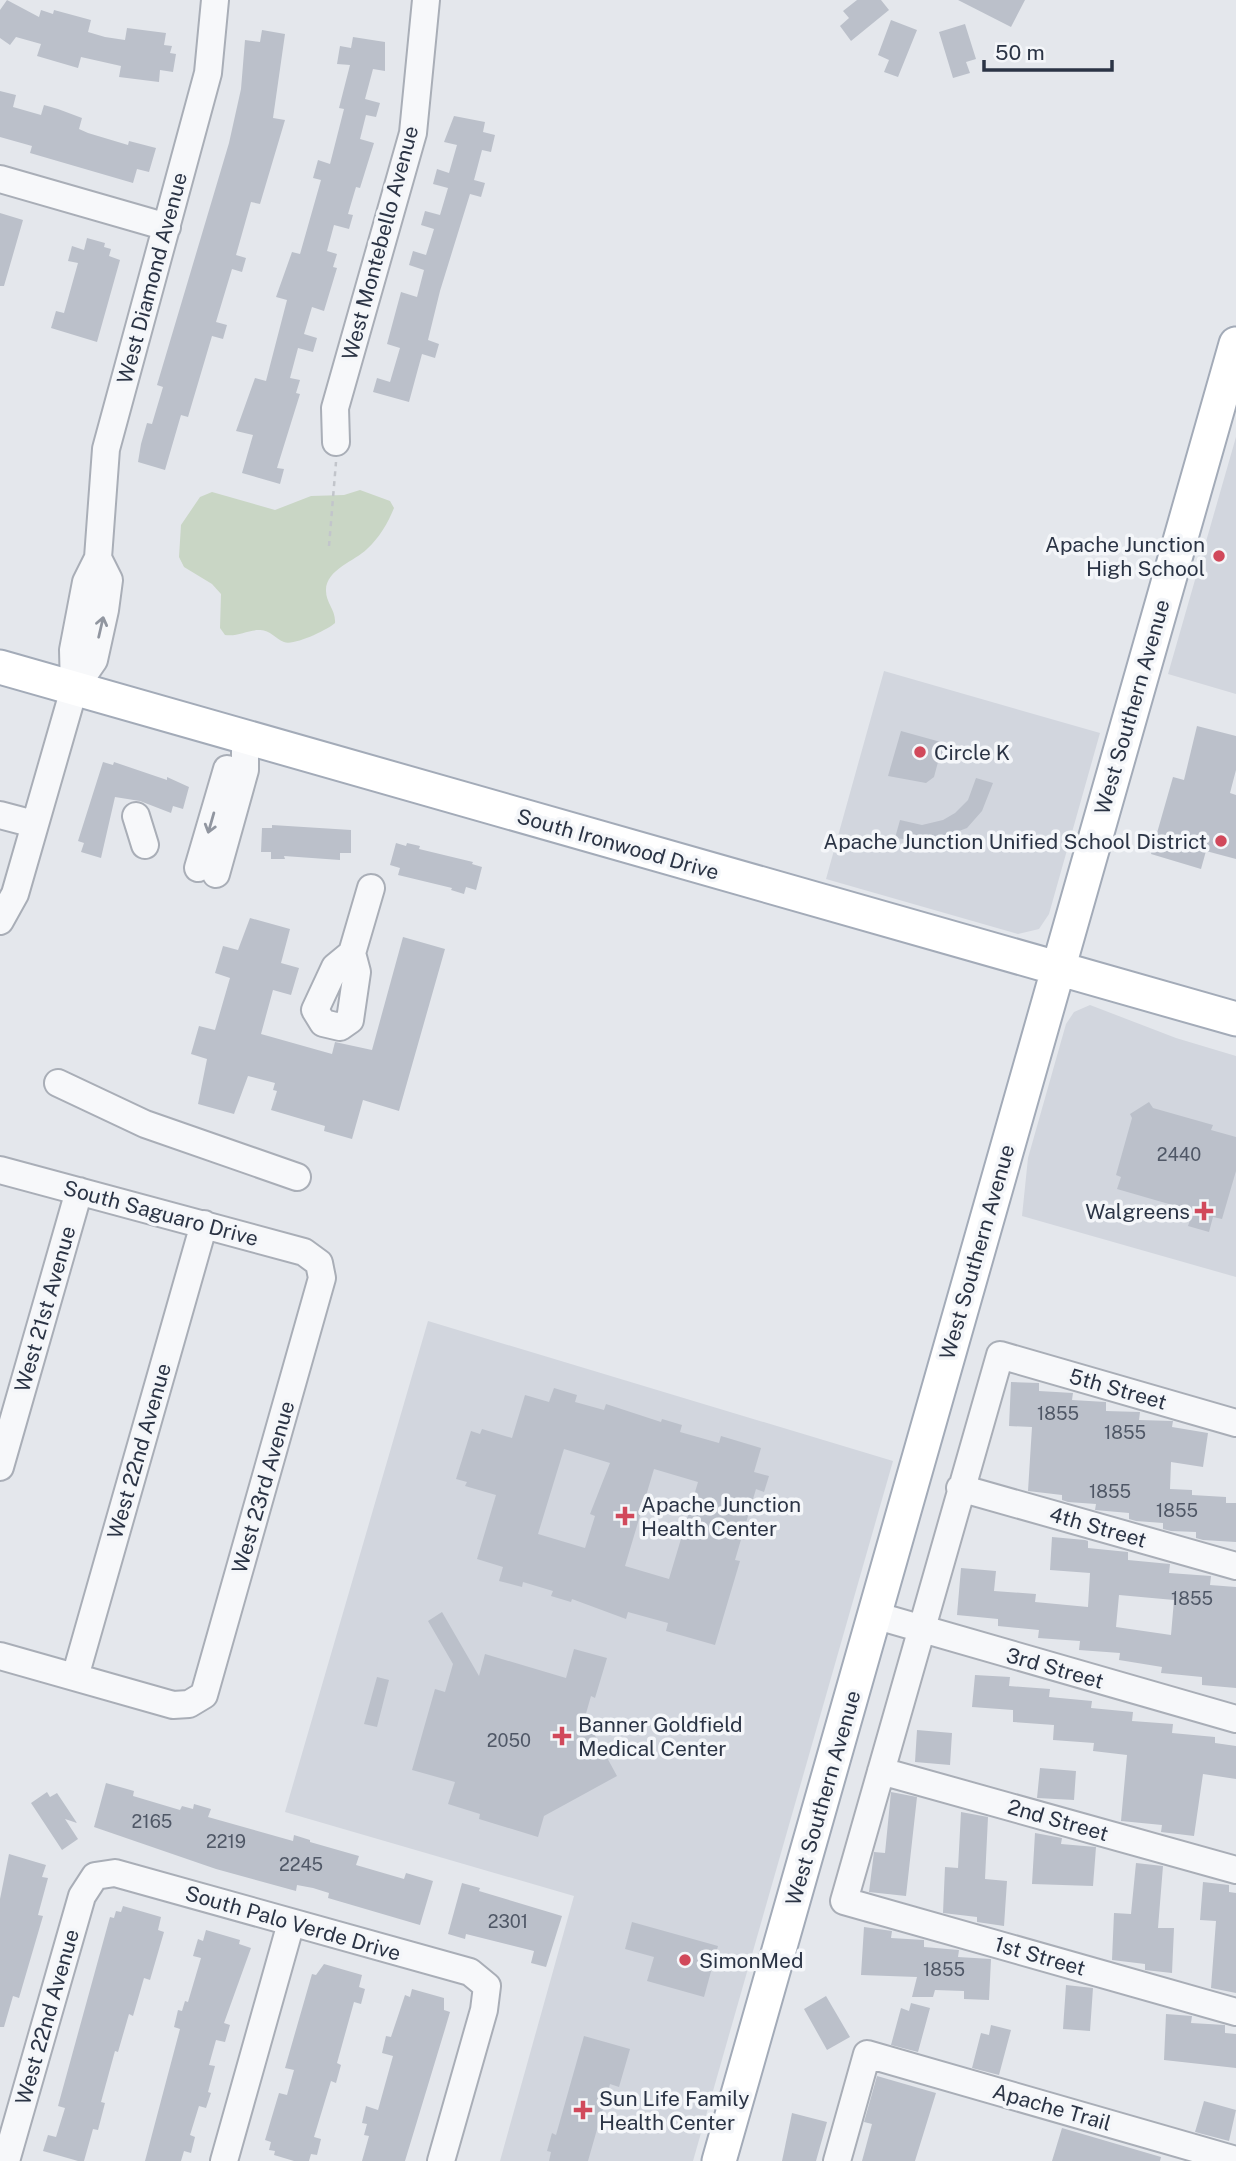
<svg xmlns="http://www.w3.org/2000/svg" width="1236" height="2161" font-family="'Public Sans',sans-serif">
	<rect width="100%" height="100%" fill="#e4e7ec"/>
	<path fill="#d2d6de" d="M 1236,437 L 1236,694 L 1168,674 Z
		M 884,671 L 1100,733 L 1049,914 L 1039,929 L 1018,934 L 826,879 Z
		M 1090,1005 L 1176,1038 L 1236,1056 L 1236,1277 L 1022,1216 L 1028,1158 L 1066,1024 L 1074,1012 Z
		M 428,1321 L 893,1461 L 693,2161 L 500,2161 L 574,1896 L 285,1812 Z"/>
	<path fill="#c9d6c5" d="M 360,490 L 390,501 L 394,508 C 388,523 379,538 367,549 C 355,561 325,570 326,591 C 326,603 336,610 335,623 C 327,630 294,646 284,642 C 276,639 269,629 259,630 C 247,630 237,637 225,635 L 220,628 L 221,594 L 212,584 L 184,567 L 179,557 L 181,525 L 200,497 L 212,492 L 275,510 L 311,496 L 344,495 Z"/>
	<path fill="#bbc0ca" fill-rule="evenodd" d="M 7,0 L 39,17 L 41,10 L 53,14 L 54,10 L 91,20 L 88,32 L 105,37 L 125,40 L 127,28 L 166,33 L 164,45 L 172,46 L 170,53 L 176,54 L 173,72 L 160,70 L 159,82 L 119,77 L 121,66 L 81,57 L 78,68 L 37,56 L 41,44 L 16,37 L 10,45 L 0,38 L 0,10 Z
		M 857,0 L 881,0 L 889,10 L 851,41 L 840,26 L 849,18 L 843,11 Z
		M 958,0 L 1025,0 L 1011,27 Z
		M 891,20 L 917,30 L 898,77 L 884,72 L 889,60 L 878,55 Z
		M 965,24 L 976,59 L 966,62 L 970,73 L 953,78 L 939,32 Z
		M 262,30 L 285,34 L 273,118 L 285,120 L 260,204 L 251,202 L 236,255 L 246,258 L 242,272 L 232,269 L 216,322 L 227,325 L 223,339 L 212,336 L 188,417 L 181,415 L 165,470 L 138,462 L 141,444 L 147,423 L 152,424 L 163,387 L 157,385 L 229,143 L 241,89 L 245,40 L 260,42 Z
		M 353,37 L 385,42 L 385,71 L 373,69 L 365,99 L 380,103 L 376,117 L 366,115 L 360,139 L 374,143 L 360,188 L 356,187 L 348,214 L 353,215 L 349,229 L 334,225 L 327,251 L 337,254 L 333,267 L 337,268 L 324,311 L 312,307 L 304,334 L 317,338 L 313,352 L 298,348 L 290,378 L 300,380 L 296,393 L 300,394 L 277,468 L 284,469 L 280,484 L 242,473 L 253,435 L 236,431 L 255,378 L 266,381 L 287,300 L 276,297 L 292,252 L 300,254 L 321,180 L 313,178 L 318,160 L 330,164 L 344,109 L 339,108 L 350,65 L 337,64 L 340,46 L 351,48 Z
		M 0,91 L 16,95 L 13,107 L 41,115 L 44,105 L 58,109 L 82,118 L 79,129 L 88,133 L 128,145 L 129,141 L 156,148 L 149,172 L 137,169 L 133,183 L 30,153 L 32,146 L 0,137 Z
		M 454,116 L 485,122 L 483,132 L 495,135 L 491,152 L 482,150 L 474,180 L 485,183 L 481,197 L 470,194 L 440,291 L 428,340 L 439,344 L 435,358 L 422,354 L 409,402 L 373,392 L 377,378 L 390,382 L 400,348 L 387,344 L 401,292 L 417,297 L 424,270 L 409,265 L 413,251 L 426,255 L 434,229 L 421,225 L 425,211 L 440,215 L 448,188 L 433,184 L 437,169 L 449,173 L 457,145 L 444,142 Z
		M 0,213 L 23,220 L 4,286 L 0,286 Z
		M 87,238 L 105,243 L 104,247 L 111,249 L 109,256 L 120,260 L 97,342 L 51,328 L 56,311 L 64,313 L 78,263 L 68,261 L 72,246 L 84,250 Z
		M 1197,726 L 1236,736 L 1236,770 L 1230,793 L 1236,795 L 1236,859 L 1206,851 L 1201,869 L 1151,854 L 1173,777 L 1184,780 Z
		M 901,731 L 948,744 L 944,759 L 938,762 L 934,777 L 926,783 L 888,776 Z
		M 103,762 L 113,765 L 114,762 L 167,780 L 167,777 L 189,787 L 183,809 L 173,806 L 171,813 L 140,801 L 115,797 L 101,858 L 81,852 L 84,843 L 78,841 Z
		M 976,778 L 993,783 L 982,811 L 967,828 L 930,842 L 895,838 L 900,820 L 922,825 L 943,820 L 955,813 L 968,800 Z
		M 272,825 L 351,830 L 351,853 L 340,853 L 340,860 L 284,856 L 285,859 L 271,859 L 271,852 L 261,852 L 262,828 L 272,828 Z
		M 396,843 L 406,846 L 407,843 L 420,846 L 419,849 L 473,862 L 472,864 L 482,867 L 476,890 L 466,887 L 464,894 L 451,890 L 452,888 L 398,875 L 400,868 L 390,865 Z
		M 250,918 L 290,929 L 281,963 L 299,968 L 291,995 L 273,990 L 261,1034 L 332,1054 L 335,1042 L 372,1050 L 403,937 L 445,949 L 399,1111 L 363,1100 L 352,1139 L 324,1131 L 325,1126 L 271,1110 L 277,1091 L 273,1090 L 275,1083 L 248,1076 L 234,1114 L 198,1104 L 207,1059 L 191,1054 L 199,1026 L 215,1030 L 230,978 L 215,973 L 223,946 L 238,950 Z
		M 1149,1102 L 1153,1108 L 1213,1125 L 1211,1130 L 1236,1137 L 1236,1171 L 1222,1219 L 1213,1217 L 1209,1232 L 1188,1226 L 1193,1211 L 1117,1189 L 1121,1177 L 1116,1175 L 1132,1118 L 1130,1114 Z
		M 1011,1382 L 1039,1383 L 1039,1391 L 1073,1393 L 1072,1400 L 1106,1402 L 1106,1411 L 1140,1412 L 1139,1420 L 1173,1421 L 1172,1427 L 1208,1433 L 1203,1467 L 1171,1462 L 1170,1489 L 1192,1490 L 1192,1495 L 1226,1497 L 1226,1503 L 1236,1503 L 1236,1542 L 1203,1540 L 1196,1538 L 1196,1532 L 1171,1531 L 1163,1529 L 1163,1523 L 1136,1521 L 1129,1519 L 1129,1513 L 1095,1510 L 1096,1504 L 1068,1502 L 1062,1500 L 1062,1495 L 1028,1491 L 1032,1427 L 1009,1426 Z
		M 554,1388 L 577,1395 L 575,1402 L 604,1410 L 606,1404 L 661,1422 L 662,1419 L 682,1425 L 680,1432 L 719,1443 L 721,1436 L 761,1448 L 754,1472 L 769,1476 L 764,1492 L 756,1489 L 735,1560 L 740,1561 L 715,1645 L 666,1631 L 668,1623 L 628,1612 L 626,1619 L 572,1599 L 571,1602 L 551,1596 L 553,1591 L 523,1582 L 522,1587 L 499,1581 L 503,1567 L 477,1559 L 496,1495 L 465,1486 L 467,1482 L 456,1479 L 471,1431 L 480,1434 L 482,1429 L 512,1438 L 525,1395 L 549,1402 ZM 564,1449 L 610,1463 L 590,1514 L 595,1516 L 585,1548 L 538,1534 ZM 654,1469 L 698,1482 L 669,1579 L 625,1566 Z
		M 1052,1537 L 1085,1540 L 1088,1541 L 1088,1548 L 1128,1552 L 1128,1560 L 1170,1564 L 1169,1573 L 1211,1576 L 1210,1585 L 1236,1587 L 1236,1688 L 1202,1685 L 1202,1677 L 1161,1673 L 1162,1667 L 1119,1660 L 1120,1653 L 1079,1650 L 1080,1641 L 1038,1638 L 1039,1630 L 998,1626 L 998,1619 L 957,1615 L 961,1568 L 996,1571 L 994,1591 L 1036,1594 L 1035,1602 L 1088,1607 L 1090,1573 L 1050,1570 ZM 1119,1595 L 1174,1600 L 1171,1635 L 1116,1627 Z
		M 442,1612 L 479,1676 L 485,1654 L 566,1678 L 574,1649 L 607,1658 L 595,1698 L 591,1696 L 585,1717 L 617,1776 L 544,1816 L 538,1837 L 479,1819 L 480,1814 L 448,1804 L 455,1782 L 412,1770 L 435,1689 L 445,1692 L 453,1664 L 428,1621 Z
		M 975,1675 L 1010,1677 L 1009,1686 L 1050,1689 L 1049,1697 L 1092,1701 L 1091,1708 L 1133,1712 L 1132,1721 L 1173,1724 L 1172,1733 L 1215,1737 L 1215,1743 L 1236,1746 L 1236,1779 L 1203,1774 L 1194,1836 L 1161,1832 L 1162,1825 L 1121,1821 L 1127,1755 L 1093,1751 L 1094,1743 L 1053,1740 L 1054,1725 L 1013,1722 L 1013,1710 L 972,1707 Z
		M 377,1677 L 389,1680 L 377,1727 L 364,1724 Z
		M 917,1730 L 952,1733 L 950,1765 L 915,1762 Z
		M 1040,1768 L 1076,1771 L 1074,1800 L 1037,1798 Z
		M 106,1783 L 134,1791 L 133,1796 L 180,1810 L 182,1806 L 193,1809 L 194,1804 L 211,1809 L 208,1817 L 293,1841 L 294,1835 L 310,1840 L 310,1842 L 359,1856 L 356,1865 L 404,1879 L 406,1873 L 433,1881 L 420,1925 L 328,1898 L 329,1893 L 313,1888 L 297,1885 L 296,1891 L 216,1869 L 94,1827 Z
		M 47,1792 L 50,1797 L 57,1793 L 77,1823 L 65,1819 L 78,1839 L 62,1850 L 31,1803 Z
		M 891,1792 L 917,1797 L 906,1896 L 869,1892 L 874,1852 L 885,1853 Z
		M 961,1812 L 988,1817 L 985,1879 L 1007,1881 L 1004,1926 L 977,1922 L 977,1917 L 943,1913 L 945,1867 L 958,1868 Z
		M 1035,1833 L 1062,1838 L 1061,1844 L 1096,1847 L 1093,1886 L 1032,1884 Z
		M 9,1854 L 46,1865 L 42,1877 L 48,1878 L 38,1915 L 43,1916 L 19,1998 L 13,1996 L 4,2027 L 0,2027 L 0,1899 Z
		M 1136,1863 L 1163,1866 L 1158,1928 L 1174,1928 L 1172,1973 L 1145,1970 L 1145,1964 L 1112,1960 L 1114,1913 L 1131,1914 Z
		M 1203,1882 L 1229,1885 L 1229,1892 L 1236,1893 L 1236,1993 L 1211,1988 L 1216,1921 L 1200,1920 Z
		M 462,1883 L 480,1888 L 479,1891 L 562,1916 L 546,1967 L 531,1963 L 534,1951 L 466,1934 L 465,1939 L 448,1934 Z
		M 123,1906 L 161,1917 L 158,1930 L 164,1932 L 150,1980 L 144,1978 L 133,2016 L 129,2014 L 118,2052 L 115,2051 L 101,2102 L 105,2103 L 98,2130 L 93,2129 L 84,2161 L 78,2161 L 43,2151 L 48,2135 L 56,2137 L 65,2108 L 58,2106 L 110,1917 L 114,1918 L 116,1911 L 121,1912 Z
		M 632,1922 L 718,1946 L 704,1997 L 647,1981 L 654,1957 L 625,1949 Z
		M 864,1927 L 892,1931 L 891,1938 L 924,1940 L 924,1947 L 959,1950 L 958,1957 L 991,1959 L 989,2000 L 964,1999 L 964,1991 L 935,1990 L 933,1997 L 912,1997 L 917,1977 L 861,1975 Z
		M 206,1930 L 240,1940 L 239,1944 L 251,1948 L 224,2023 L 230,2025 L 225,2042 L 216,2040 L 209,2065 L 215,2066 L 208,2092 L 211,2093 L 206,2108 L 199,2106 L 190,2135 L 195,2137 L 191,2153 L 184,2151 L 181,2161 L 145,2161 L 180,2029 L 174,2027 L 178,2010 L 182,2011 L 185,2001 L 188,2002 L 201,1958 L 193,1956 L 198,1939 L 203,1941 Z
		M 324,1964 L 362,1975 L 359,1987 L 365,1989 L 361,2004 L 354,2002 L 337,2063 L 341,2065 L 336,2083 L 331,2081 L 314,2137 L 321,2139 L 317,2155 L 311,2154 L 309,2161 L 294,2161 L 274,2155 L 275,2151 L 269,2150 L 271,2142 L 265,2140 L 279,2093 L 287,2095 L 294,2070 L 285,2068 L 312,1974 L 316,1975 Z
		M 1066,1985 L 1093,1988 L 1090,2031 L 1063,2029 Z
		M 412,1989 L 444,1998 L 444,2010 L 450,2012 L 445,2029 L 405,2161 L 362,2161 L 369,2136 L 364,2135 L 367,2124 L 362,2123 L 366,2106 L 378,2110 L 393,2056 L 382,2053 L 386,2036 L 391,2037 L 405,1995 L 410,1997 Z
		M 826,1996 L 850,2037 L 827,2050 L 804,2009 Z
		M 911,2003 L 930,2008 L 918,2052 L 891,2045 L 901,2008 L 909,2011 Z
		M 1166,2014 L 1192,2016 L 1191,2023 L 1225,2025 L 1225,2033 L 1236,2034 L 1236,2068 L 1164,2060 Z
		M 991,2025 L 1011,2030 L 999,2075 L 972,2068 L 981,2033 L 989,2035 Z
		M 584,2036 L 630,2049 L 619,2087 L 610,2084 L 588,2161 L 549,2161 L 551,2152 L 547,2151 L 552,2133 L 556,2135 Z
		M 877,2076 L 936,2093 L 915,2161 L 862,2161 L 872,2124 L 864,2122 Z
		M 1204,2101 L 1236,2110 L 1229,2141 L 1195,2132 Z
		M 792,2113 L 827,2122 L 816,2161 L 782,2161 Z
		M 1062,2128 L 1161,2157 L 1160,2161 L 1052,2161 Z"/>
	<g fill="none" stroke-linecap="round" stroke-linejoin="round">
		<g stroke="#a9aeb7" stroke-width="30">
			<path id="minor" d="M 0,179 L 167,227
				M 336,442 L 335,408 L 413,133 L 426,0
				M 74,689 L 73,650 L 86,582 L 98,558 L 106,449 L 208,73 L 215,0
				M 0,815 L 34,824
				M 136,816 L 145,845
				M 198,868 L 227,769
				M 216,874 L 245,770 L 245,737
				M 0,921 L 15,894 L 74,689 L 94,660 L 105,610 L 109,580 L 98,558
				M 352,953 L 357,972 L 350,1020 L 340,1027 L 323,1023 L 315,1010 L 335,967 L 352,953 L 371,888
				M 58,1083 L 145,1124 L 297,1177
				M 0,1170 L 304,1252 L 319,1263 L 322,1278 L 204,1695 L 189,1704 L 173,1705 L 0,1656
				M 1236,1423 L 1000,1355 L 844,1901 L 1236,2012
				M 0,1467 L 79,1191
				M 960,1488 L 1236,1566
				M 874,1615 L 1236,1719
				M 75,1677 L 204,1224
				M 881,1771 L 1236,1870
				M 6,2161 L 82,1896 L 95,1876 L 115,1873 L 470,1972 L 487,1986 L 484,2010 L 441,2161
				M 224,2161 L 291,1923
				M 837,2161 L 867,2054 L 1236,2160"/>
		</g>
		<g stroke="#a3abb8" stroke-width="37">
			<path id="major" d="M 0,667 L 1236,1019
				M 719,2161 L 1236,344"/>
		</g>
		<path stroke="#c2c5cb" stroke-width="2.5" stroke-dasharray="5 5" stroke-linecap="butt" d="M 329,546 L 336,462"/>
		<use href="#minor" stroke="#f7f8fa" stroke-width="26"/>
		<use href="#major" stroke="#fff" stroke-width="33"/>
	</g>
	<defs><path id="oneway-shaft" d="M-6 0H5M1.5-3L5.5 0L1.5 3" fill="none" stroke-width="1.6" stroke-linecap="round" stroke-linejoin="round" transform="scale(1.75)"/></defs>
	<g stroke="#9196a0">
		<use href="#oneway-shaft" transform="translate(101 627) rotate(-77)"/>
		<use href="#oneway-shaft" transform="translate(211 823) rotate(106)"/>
	</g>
	<g fill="#d1495b" stroke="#f4f6f9" stroke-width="2.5">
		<circle cx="1219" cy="556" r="7"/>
		<circle cx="920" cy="752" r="7"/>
		<circle cx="1221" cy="841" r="7"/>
		<path d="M1200.5 1200.5h7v7h7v7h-7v7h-7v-7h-7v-7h7z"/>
		<path d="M621.5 1505.5h7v7h7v7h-7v7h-7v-7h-7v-7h7z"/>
		<path d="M558.5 1725.5h7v7h7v7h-7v7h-7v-7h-7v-7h7z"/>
		<circle cx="685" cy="1960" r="7"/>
		<path d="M579.5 2099.5h7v7h7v7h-7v7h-7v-7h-7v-7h7z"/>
	</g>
	<g text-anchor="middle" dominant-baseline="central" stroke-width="7" stroke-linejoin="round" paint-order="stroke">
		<g font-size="18" fill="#4f5766">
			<text x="1179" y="1154">2440</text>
			<text x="1058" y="1413">1855</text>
			<text x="1125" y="1432">1855</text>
			<text x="1110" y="1491">1855</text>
			<text x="1177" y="1510">1855</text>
			<text x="1192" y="1598">1855</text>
			<text x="509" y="1740">2050</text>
			<text x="152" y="1821">2165</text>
			<text x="226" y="1841">2219</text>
			<text x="301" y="1864">2245</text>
			<text x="508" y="1921">2301</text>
			<text x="944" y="1969">1855</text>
		</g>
		<g font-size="21" fill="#2b3445" stroke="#f4f6f9">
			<text transform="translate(380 243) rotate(-75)">West Montebello Avenue</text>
			<text transform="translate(152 278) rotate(-75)">West Diamond Avenue</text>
			<text transform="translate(1132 707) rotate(-74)">West Southern Avenue</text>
			<text transform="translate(618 844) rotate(16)">South Ironwood Drive</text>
			<text transform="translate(161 1213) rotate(15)">South Saguaro Drive</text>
			<text transform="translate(977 1252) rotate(-74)">West Southern Avenue</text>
			<text transform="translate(45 1309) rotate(-74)">West 21st Avenue</text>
			<text transform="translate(1118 1389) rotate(16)">5th Street</text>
			<text transform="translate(139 1451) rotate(-74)">West 22nd Avenue</text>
			<text transform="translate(263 1487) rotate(-74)">West 23rd Avenue</text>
			<text transform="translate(1098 1527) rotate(16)">4th Street</text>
			<text transform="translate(1055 1668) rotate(16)">3rd Street</text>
			<text transform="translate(823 1798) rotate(-74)">West Southern Avenue</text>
			<text transform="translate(1058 1820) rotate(16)">2nd Street</text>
			<text transform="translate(293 1923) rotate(16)">South Palo Verde Drive</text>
			<text transform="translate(1040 1956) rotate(16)">1st Street</text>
			<text transform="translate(47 2017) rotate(-74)">West 22nd Avenue</text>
			<text transform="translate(1052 2107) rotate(16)">Apache Trail</text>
		</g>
		<g font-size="21" fill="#2b3445" stroke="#f4f6f9" text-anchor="start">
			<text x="1205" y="544" text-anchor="end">Apache Junction<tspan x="1205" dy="24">High School</tspan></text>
			<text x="934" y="752">Circle K</text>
			<text x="1207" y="841" text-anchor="end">Apache Junction Unified School District</text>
			<text x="1190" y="1211" text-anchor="end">Walgreens</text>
			<text x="641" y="1504">Apache Junction<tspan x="641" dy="24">Health Center</tspan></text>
			<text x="578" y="1724">Banner Goldfield<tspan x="578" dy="24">Medical Center</tspan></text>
			<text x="699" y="1960">SimonMed</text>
			<text x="599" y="2098">Sun Life Family<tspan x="599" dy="24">Health Center</tspan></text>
		</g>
	</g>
	<path d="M984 60v10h128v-10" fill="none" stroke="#2b3445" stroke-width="3.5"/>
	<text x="995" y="60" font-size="21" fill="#2b3445" stroke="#f4f6f9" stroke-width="5" paint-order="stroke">50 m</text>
</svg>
